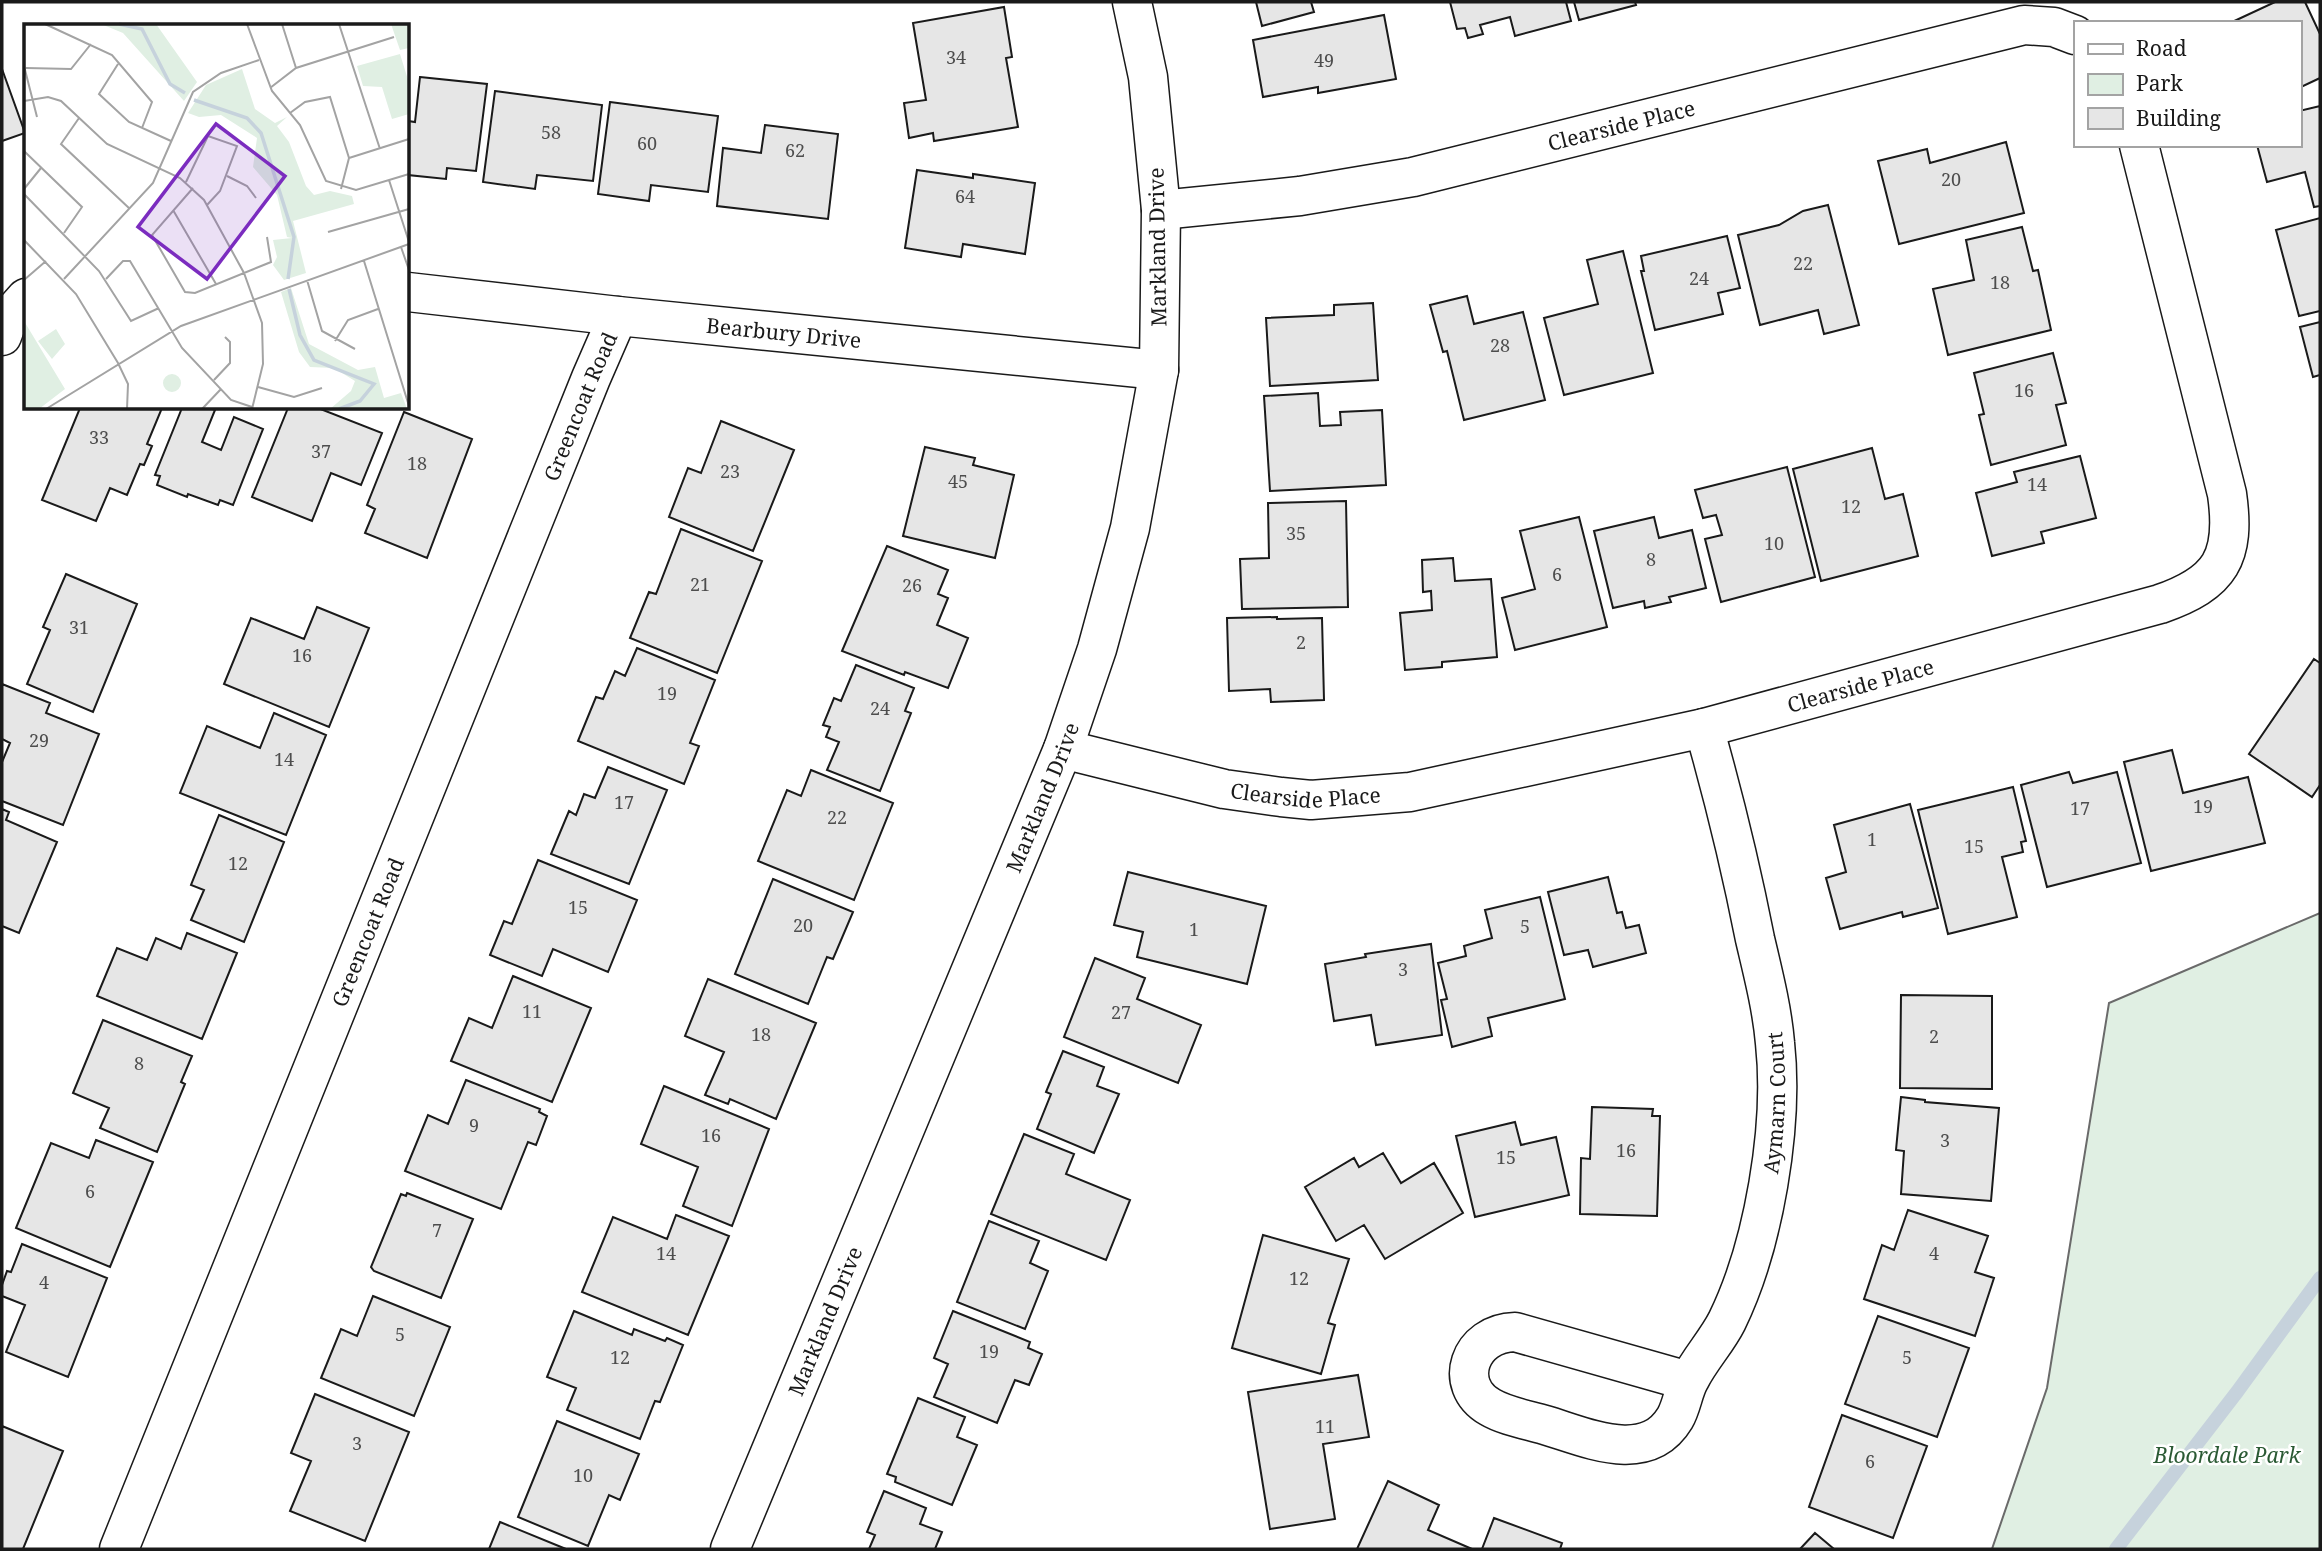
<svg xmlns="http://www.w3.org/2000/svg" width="2322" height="1551" font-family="'Noto Serif',serif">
	<rect width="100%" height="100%" fill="#fff"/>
	<path fill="#e0efe3" stroke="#6a6a6a" stroke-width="2" d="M 2320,913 L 2320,1549 L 1992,1549 L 2047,1388 L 2109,1003 Z"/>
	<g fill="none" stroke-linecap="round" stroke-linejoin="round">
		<path stroke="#c6d2dc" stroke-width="14" d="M 2116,1549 L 2237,1392 L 2320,1278"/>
	</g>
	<path fill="#e6e6e6" stroke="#1a1a1a" stroke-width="2" d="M 1256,2 L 1311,2 L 1314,12 L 1262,26 Z
		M 1450,2 L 1566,2 L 1571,21 L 1515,36 L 1510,17 L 1480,25 L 1483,34 L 1468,38 L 1465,28 L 1457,29 Z
		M 1574,2 L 1635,2 L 1636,5 L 1579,20 Z
		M 2275,2 L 2305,2 L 2320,34 L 2320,78 L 2299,88 L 2299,23 L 2230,23 Z
		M 1004,7 L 1012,57 L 1006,58 L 1018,127 L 934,141 L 933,133 L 909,138 L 904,103 L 926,100 L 913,23 Z
		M 1384,15 L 1396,79 L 1318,93 L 1318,87 L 1263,97 L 1253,40 Z
		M 2,69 L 25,133 L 2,141 Z
		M 420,77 L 487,84 L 476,171 L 447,168 L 446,179 L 408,175 L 408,121 L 415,122 Z
		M 495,91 L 602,105 L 593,181 L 537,175 L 535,189 L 483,182 Z
		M 610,102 L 718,116 L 708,192 L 651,185 L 649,201 L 598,194 Z
		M 2320,106 L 2320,206 L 2314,207 L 2305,172 L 2267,182 L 2257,145 L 2299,145 L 2299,111 Z
		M 765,125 L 838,134 L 828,219 L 717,206 L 723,148 L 761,153 Z
		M 2006,142 L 2024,213 L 1899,244 L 1878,161 L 1927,149 L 1930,163 Z
		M 917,170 L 973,178 L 973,174 L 1035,183 L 1025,254 L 963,244 L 961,257 L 905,248 Z
		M 1828,205 L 1859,325 L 1824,334 L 1818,310 L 1760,325 L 1738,235 L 1779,225 L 1803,211 Z
		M 2320,218 L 2320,311 L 2299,316 L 2276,230 Z
		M 2022,227 L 2033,271 L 2038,270 L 2051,330 L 1948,355 L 1933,289 L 1974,280 L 1966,240 Z
		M 1727,236 L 1740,288 L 1718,293 L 1723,314 L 1655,330 L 1641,271 L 1644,271 L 1641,256 Z
		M 1623,251 L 1653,373 L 1564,395 L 1544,318 L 1598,304 L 1587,260 Z
		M 1467,296 L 1474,324 L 1523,312 L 1545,400 L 1464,420 L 1447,351 L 1443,352 L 1430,305 Z
		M 1373,303 L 1378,380 L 1270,386 L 1266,318 L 1334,315 L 1334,305 Z
		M 2320,322 L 2320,375 L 2313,377 L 2300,327 Z
		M 2053,353 L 2066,403 L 2056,405 L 2066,445 L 1991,465 L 1979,415 L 1984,414 L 1974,373 Z
		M 1318,393 L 1320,426 L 1341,425 L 1340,412 L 1382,410 L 1386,485 L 1270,491 L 1264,396 Z
		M 80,408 L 162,408 L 147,444 L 152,446 L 144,465 L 140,464 L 127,495 L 110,488 L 96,521 L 42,500 Z
		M 182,408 L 210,408 L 215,410 L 202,442 L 221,450 L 234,417 L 263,429 L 233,505 L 220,500 L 218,505 L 188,494 L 187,497 L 157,485 L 160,476 L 155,475 Z
		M 288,408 L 318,408 L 382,433 L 361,485 L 331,473 L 312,521 L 252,497 Z
		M 404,412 L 472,439 L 427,558 L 365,533 L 375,509 L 367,505 Z
		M 721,421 L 794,450 L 753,551 L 669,517 L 688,468 L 701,473 Z
		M 925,447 L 975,458 L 973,465 L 1014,475 L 995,558 L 903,536 Z
		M 1872,448 L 1885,499 L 1903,494 L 1918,556 L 1821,581 L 1793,469 Z
		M 2080,456 L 2096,518 L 2041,532 L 2044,543 L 1992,556 L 1976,493 L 2017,482 L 2014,472 Z
		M 1787,467 L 1815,577 L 1721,602 L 1705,539 L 1722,535 L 1716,515 L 1703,518 L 1695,490 Z
		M 1346,501 L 1348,607 L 1242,609 L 1240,559 L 1269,558 L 1268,503 Z
		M 1579,517 L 1607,627 L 1515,650 L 1502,598 L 1535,589 L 1520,531 Z
		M 1654,517 L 1659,538 L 1692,530 L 1706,588 L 1669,597 L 1671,602 L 1645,608 L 1644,601 L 1613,608 L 1594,531 Z
		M 681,529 L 762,561 L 717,673 L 630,638 L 649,592 L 656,594 Z
		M 887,546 L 948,570 L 938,594 L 948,598 L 937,625 L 968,638 L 948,688 L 905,672 L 904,675 L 842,651 Z
		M 1453,558 L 1455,581 L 1491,579 L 1497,657 L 1442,662 L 1442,667 L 1405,670 L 1400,613 L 1432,610 L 1431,591 L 1423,592 L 1422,560 Z
		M 66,574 L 137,604 L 93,712 L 27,684 L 50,630 L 43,627 Z
		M 317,607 L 369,628 L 329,727 L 224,684 L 251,618 L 304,639 Z
		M 1277,617 L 1277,619 L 1322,618 L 1324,700 L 1271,702 L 1270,689 L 1229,691 L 1227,618 Z
		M 637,648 L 715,680 L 690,743 L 699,746 L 684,784 L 578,741 L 596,697 L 603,699 L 615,671 L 625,676 Z
		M 2314,659 L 2320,663 L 2320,785 L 2312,797 L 2249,754 Z
		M 856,665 L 914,688 L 905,711 L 911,713 L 880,791 L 827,770 L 839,742 L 826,737 L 830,727 L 823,725 L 834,698 L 841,701 Z
		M 2,684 L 50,703 L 46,713 L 99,734 L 63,825 L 2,801 L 2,762 L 10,743 L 2,739 Z
		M 274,713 L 326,735 L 286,835 L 180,793 L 207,726 L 260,748 Z
		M 2172,750 L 2183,793 L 2248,777 L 2265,843 L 2151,871 L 2124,762 Z
		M 608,767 L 667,790 L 629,884 L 551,854 L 569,811 L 576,815 L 584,794 L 595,798 Z
		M 811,770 L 893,803 L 854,900 L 758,861 L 787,790 L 801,796 Z
		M 2069,772 L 2073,783 L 2117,772 L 2141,863 L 2047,887 L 2021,785 Z
		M 2013,787 L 2026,841 L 2021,842 L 2023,852 L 2002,857 L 2017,917 L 1948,934 L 1918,810 Z
		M 1910,804 L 1938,908 L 1903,917 L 1902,912 L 1840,929 L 1826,878 L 1846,872 L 1834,825 Z
		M 2,809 L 9,812 L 6,820 L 57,842 L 19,933 L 2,926 Z
		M 219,815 L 284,842 L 244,942 L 191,920 L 204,890 L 191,885 Z
		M 538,860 L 637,900 L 608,972 L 553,949 L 542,976 L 490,955 L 504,921 L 512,924 Z
		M 1128,872 L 1266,906 L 1247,984 L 1137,957 L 1143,932 L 1114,925 Z
		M 1608,877 L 1617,913 L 1622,912 L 1626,928 L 1639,925 L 1646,953 L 1593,967 L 1588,950 L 1564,955 L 1548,892 Z
		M 773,879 L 853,912 L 833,959 L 827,957 L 808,1004 L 735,974 Z
		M 1540,897 L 1565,999 L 1488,1018 L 1492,1036 L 1452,1047 L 1441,1000 L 1447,999 L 1438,963 L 1466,956 L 1464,946 L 1492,938 L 1485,910 Z
		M 187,933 L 237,953 L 202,1039 L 97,996 L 117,948 L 147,960 L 156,938 L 181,949 Z
		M 1431,944 L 1442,1035 L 1376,1045 L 1371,1015 L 1334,1021 L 1325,964 L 1366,957 L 1365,954 Z
		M 1095,958 L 1145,978 L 1137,999 L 1201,1025 L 1178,1083 L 1064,1037 Z
		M 513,976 L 591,1008 L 552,1102 L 451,1061 L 469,1018 L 492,1028 Z
		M 708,979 L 816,1023 L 776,1119 L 730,1099 L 728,1104 L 705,1095 L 724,1052 L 685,1036 Z
		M 1901,995 L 1992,996 L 1992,1089 L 1900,1088 Z
		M 103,1020 L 192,1056 L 181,1082 L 185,1084 L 157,1152 L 100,1128 L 109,1108 L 73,1093 Z
		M 1063,1051 L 1104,1067 L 1097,1086 L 1119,1094 L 1094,1153 L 1037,1129 L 1051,1094 L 1046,1092 Z
		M 466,1080 L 540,1109 L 539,1112 L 547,1116 L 536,1145 L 528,1142 L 501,1209 L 405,1171 L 428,1115 L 448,1124 Z
		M 664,1086 L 769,1129 L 732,1226 L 683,1206 L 698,1167 L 641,1144 Z
		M 1901,1097 L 1925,1100 L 1925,1102 L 1999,1108 L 1991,1201 L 1901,1194 L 1904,1151 L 1896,1150 Z
		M 1592,1107 L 1653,1109 L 1652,1116 L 1660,1116 L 1657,1216 L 1580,1214 L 1581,1158 L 1590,1159 Z
		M 1515,1122 L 1521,1145 L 1556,1137 L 1569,1195 L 1475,1217 L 1456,1136 Z
		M 1024,1134 L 1074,1154 L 1066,1174 L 1130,1200 L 1106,1260 L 991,1214 Z
		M 96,1140 L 153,1162 L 110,1267 L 16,1228 L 51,1143 L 89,1158 Z
		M 1383,1153 L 1401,1183 L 1434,1163 L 1463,1213 L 1385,1259 L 1364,1225 L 1336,1241 L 1305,1187 L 1354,1158 L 1359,1167 Z
		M 407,1193 L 473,1219 L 441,1298 L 374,1271 L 371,1267 L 401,1194 L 406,1196 Z
		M 1908,1210 L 1988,1236 L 1975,1272 L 1994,1278 L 1975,1336 L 1864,1299 L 1882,1245 L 1894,1250 Z
		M 676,1215 L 729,1236 L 688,1335 L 582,1292 L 613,1217 L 667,1239 Z
		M 989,1221 L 1039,1241 L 1030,1263 L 1048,1271 L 1025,1329 L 957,1302 Z
		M 1263,1235 L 1349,1259 L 1328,1323 L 1335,1325 L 1321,1374 L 1232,1348 Z
		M 22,1244 L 107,1278 L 68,1377 L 6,1352 L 25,1305 L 2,1296 L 2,1285 L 7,1271 L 11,1272 Z
		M 373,1296 L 450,1327 L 414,1416 L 321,1378 L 341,1329 L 357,1336 Z
		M 574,1311 L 632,1335 L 634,1329 L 665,1341 L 667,1338 L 683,1345 L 660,1402 L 655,1401 L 640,1439 L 567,1410 L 576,1388 L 547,1377 Z
		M 953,1311 L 1030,1342 L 1028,1348 L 1042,1354 L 1029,1385 L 1015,1380 L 997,1423 L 934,1397 L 948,1364 L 934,1358 Z
		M 1878,1316 L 1969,1348 L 1937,1437 L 1845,1404 Z
		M 1358,1375 L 1369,1437 L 1323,1444 L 1335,1519 L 1270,1529 L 1248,1392 Z
		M 315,1394 L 409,1432 L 365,1541 L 290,1511 L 311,1461 L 291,1453 Z
		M 918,1398 L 965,1417 L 957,1437 L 977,1445 L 952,1505 L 895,1482 L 896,1477 L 887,1474 Z
		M 1842,1415 L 1927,1446 L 1893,1538 L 1809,1507 Z
		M 557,1421 L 639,1454 L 620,1500 L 609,1495 L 588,1546 L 518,1517 Z
		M 2,1426 L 63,1451 L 23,1549 L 2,1549 Z
		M 1388,1481 L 1439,1505 L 1428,1530 L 1472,1549 L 1357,1549 Z
		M 884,1491 L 926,1508 L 920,1524 L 942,1532 L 935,1549 L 869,1549 L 875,1535 L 867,1532 Z
		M 1494,1518 L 1562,1543 L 1560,1549 L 1482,1549 Z
		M 500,1522 L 566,1549 L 489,1549 Z
		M 1815,1533 L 1834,1549 L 1800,1549 Z"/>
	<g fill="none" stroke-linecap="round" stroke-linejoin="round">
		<g stroke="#1a1a1a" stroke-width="41">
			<g id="minor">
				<path id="s1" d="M 1161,210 L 1300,196 L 1413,177 L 2024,25 L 2054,27 L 2075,35"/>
				<path id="s2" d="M 408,292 L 618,316 L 1159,370"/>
				<path d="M 2,336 L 9,317 L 26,298"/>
				<path id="s3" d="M 1063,749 L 1224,789 L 1281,797 L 1311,800 L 1410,792 L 1704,728 L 2160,604 C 2221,583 2236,557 2227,494 L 2139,145"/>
				<path id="s4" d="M 1688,1381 L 1515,1332 C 1469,1333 1452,1385 1490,1407 C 1505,1416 1528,1420 1545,1425 C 1586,1437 1646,1466 1675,1418 C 1682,1406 1683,1391 1690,1379 C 1700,1359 1717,1341 1727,1321 C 1764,1245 1784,1126 1775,1043 C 1772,1008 1763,973 1755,939 C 1741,868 1724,798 1704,728"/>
				<path id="s5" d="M 119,1549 L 591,378 L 618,316"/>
				<path id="s6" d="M 730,1549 L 1063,749 L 1097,649 L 1130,528 L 1159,370 L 1161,210 L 1148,77 L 1132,2"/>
			</g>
		</g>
		<use href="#minor" stroke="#fff" stroke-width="38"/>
	</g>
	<g text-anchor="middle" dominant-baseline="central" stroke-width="5" stroke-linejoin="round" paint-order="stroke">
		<g font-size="18" fill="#4d4d4d">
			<text x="956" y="57">34</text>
			<text x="1324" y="60">49</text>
			<text x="551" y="132">58</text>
			<text x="647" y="143">60</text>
			<text x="795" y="150">62</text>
			<text x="1951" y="179">20</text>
			<text x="965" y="196">64</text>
			<text x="1803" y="263">22</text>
			<text x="1699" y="278">24</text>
			<text x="2000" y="282">18</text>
			<text x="1500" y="345">28</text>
			<text x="2024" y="390">16</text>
			<text x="99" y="437">33</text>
			<text x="321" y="451">37</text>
			<text x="417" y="463">18</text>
			<text x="730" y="471">23</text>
			<text x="958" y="481">45</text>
			<text x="2037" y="484">14</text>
			<text x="1851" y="506">12</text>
			<text x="1296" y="533">35</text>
			<text x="1774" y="543">10</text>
			<text x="1651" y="559">8</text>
			<text x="1557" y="574">6</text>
			<text x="700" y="584">21</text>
			<text x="912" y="585">26</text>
			<text x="79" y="627">31</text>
			<text x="1301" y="642">2</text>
			<text x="302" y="655">16</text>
			<text x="667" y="693">19</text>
			<text x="880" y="708">24</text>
			<text x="39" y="740">29</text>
			<text x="284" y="759">14</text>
			<text x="624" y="802">17</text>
			<text x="2203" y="806">19</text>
			<text x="2080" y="808">17</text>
			<text x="837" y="817">22</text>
			<text x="1872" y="839">1</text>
			<text x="1974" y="846">15</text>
			<text x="238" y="863">12</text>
			<text x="578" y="907">15</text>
			<text x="803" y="925">20</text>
			<text x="1525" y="926">5</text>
			<text x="1194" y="929">1</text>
			<text x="1403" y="969">3</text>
			<text x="532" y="1011">11</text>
			<text x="1121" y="1012">27</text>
			<text x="761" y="1034">18</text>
			<text x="1934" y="1036">2</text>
			<text x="139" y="1063">8</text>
			<text x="474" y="1125">9</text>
			<text x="711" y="1135">16</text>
			<text x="1945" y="1140">3</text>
			<text x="1626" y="1150">16</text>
			<text x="1506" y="1157">15</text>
			<text x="90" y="1191">6</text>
			<text x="437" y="1230">7</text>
			<text x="666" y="1253">14</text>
			<text x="1934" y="1253">4</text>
			<text x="1299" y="1278">12</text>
			<text x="44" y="1282">4</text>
			<text x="400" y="1334">5</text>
			<text x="989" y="1351">19</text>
			<text x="620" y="1357">12</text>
			<text x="1907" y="1357">5</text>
			<text x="1325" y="1426">11</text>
			<text x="357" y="1443">3</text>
			<text x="1870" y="1461">6</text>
			<text x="583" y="1475">10</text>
		</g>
		<g font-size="21" fill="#1a1a1a" stroke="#fff">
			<text stroke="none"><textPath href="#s1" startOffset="469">Clearside Place</textPath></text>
			<text transform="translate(1157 247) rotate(-91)">Markland Drive</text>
			<text stroke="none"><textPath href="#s2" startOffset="378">Bearbury Drive</textPath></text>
			<text stroke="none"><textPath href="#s5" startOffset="1232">Greencoat Road</textPath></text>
			<text stroke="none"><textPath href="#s3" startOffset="816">Clearside Place</textPath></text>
			<text stroke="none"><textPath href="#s3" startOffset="248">Clearside Place</textPath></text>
			<text stroke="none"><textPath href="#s6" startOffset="814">Markland Drive</textPath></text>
			<text stroke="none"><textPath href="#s5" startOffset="665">Greencoat Road</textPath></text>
			<text stroke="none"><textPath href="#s4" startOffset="826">Aymarn Court</textPath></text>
			<text stroke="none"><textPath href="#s6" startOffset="247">Markland Drive</textPath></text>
		</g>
		<g font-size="21" font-style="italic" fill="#2b5a34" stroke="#fff">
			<text x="2227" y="1455">Bloordale Park</text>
		</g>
	</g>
	<g transform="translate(24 24)">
		<rect width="385" height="385" fill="#fff"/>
		<path d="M 77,0 L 132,0 L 173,58 L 160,77 L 99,9 ZM 367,0 L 385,0 L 385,24 L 376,26 ZM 376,30 L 385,59 L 385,90 L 368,95 L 358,63 L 339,62 L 333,42 ZM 218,45 L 231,85 L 251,99 L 263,93 L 253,102 L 265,118 L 282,162 L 290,171 L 306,167 L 328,172 L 330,180 L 269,197 L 282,249 L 260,256 L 249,241 L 253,233 L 249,216 L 268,214 L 263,213 L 253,171 L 229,143 L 233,114 L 197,91 L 175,93 L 164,89 L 182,61 ZM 267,264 L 285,320 L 334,346 L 351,343 L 360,374 L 377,369 L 383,385 L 306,385 L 327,367 L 331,357 L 310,344 L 286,343 L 275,328 L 257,268 ZM 0,297 L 41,365 L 15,385 L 0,385 ZM 32,305 L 41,320 L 28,335 L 14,317 ZM139 359a9 9 0 1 1 18 0a9 9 0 1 1-18 0Z" fill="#e0efe3"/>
		<path fill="none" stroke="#c6d2dc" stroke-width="3.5" d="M 95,0 L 118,5 L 146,60 L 161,69M 170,76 L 223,94 L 237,109 L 270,213 L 264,255M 265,265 L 276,311 L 290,336 L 350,360 L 336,377 L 315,385"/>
		<path fill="none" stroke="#a3a3a3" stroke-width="2" d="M 21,0 L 88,31 L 128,78 L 118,104M 223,0 L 248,67 L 276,101 L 302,157 L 332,166 L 385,150M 258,0 L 272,44M 315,0 L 356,125M 94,40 L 75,70 L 105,98 L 147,117M 0,42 L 13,93M 2,44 L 47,45 L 67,20M 246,64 L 272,44 L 370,13M 0,77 L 24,73 L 37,77 L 83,120 L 156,154 L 180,176 L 220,249 L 238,299 L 239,340 L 228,385M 266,89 L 281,78 L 306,73 L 325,134 L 317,165M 55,94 L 37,120 L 106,185M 0,127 L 58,183 L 40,209M 325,134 L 385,115M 203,152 L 223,162 L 232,174M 365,156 L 385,218M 162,158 L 184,112 L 213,122 L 196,167 L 183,181M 169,164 L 128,211 L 161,268 L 171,269 L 247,238 L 243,213M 0,165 L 17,144M 0,170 L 75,247 L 107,297 L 135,284M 149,186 L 192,260M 304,208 L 385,185M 0,216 L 52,270 L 94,339 L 104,360 L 103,385M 377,223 L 385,246M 340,237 L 385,382M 40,255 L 129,159 L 169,68 L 197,49 L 235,36M 82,255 L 99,237 L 106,237 L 158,324 L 207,376 L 228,383M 0,256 L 22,237M 283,256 L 298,307 L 331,325M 311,317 L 324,296 L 354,285M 190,356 L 206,339 L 206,318 L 201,313M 234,363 L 270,373 L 298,364M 22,385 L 157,302 L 385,220M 178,385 L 197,365"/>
		<path fill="#7b2cbf" fill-opacity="0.15" stroke="#7b2cbf" stroke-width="3.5" d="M 192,100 L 261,152 L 183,255 L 114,203 Z"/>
		<rect width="385" height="385" fill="none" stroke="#1a1a1a" stroke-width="3.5"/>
	</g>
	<rect width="2322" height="1551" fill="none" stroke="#1a1a1a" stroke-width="7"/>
	<rect x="2074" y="21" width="228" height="126" fill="#ffffff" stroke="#a3a3a3" stroke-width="2"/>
	<rect x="2088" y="44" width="35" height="10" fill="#ffffff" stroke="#a3a3a3" stroke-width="2"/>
	<text x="2136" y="56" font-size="21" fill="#1a1a1a">Road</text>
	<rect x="2088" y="74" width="35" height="21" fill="#e0efe3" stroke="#a3a3a3" stroke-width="2"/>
	<text x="2136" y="91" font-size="21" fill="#1a1a1a">Park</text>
	<rect x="2088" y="108" width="35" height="21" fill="#e6e6e6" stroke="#a3a3a3" stroke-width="2"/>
	<text x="2136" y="126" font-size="21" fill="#1a1a1a">Building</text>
</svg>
